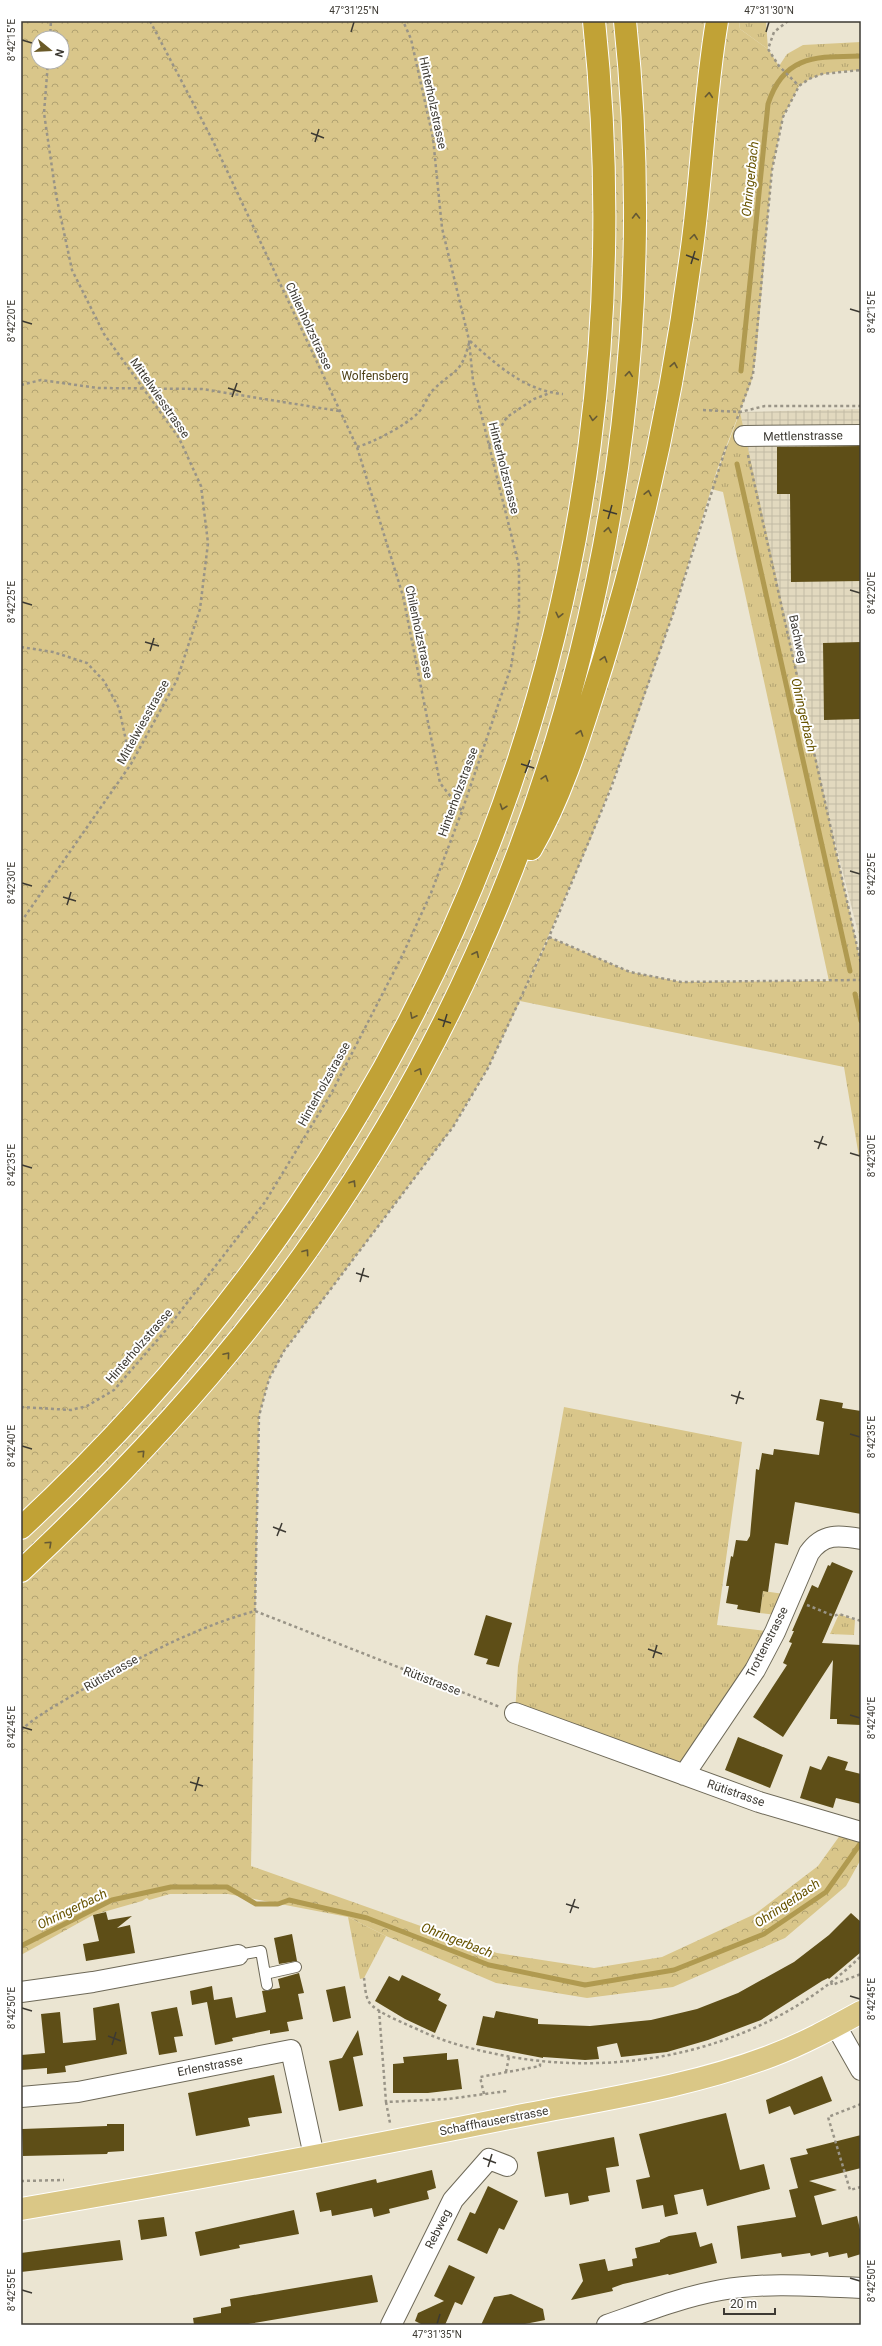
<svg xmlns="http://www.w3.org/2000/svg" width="882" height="2346" font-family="Roboto,sans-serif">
	<defs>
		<pattern id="industrial-grid" width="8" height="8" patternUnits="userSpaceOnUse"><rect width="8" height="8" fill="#e2d9bf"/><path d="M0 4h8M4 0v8" fill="none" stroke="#c3bba5"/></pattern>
		<pattern id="grass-tufts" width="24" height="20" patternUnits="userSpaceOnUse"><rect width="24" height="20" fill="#d9c68a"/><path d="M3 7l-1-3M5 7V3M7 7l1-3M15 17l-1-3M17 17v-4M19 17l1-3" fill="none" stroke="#b1a271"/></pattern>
		<pattern id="forest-crowns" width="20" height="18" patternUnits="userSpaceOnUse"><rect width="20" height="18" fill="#d9c68a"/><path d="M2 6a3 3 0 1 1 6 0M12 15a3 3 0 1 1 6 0" fill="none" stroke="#b1a271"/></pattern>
	</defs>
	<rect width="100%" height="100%" fill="#ebe5d2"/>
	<path fill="url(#industrial-grid)" d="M 861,409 L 861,944 L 816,767 L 740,412 Z"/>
	<path fill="url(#grass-tufts)" d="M 739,21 L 766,21 L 768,49 L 740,29 Z
		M 861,42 L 861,70 C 838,71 817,72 799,86 L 779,66 L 787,54 L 803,45 Z
		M 740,412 L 861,964 L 861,1169 L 844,1067 L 520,1001 L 549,937 L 630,972 L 681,982 L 829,981 L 723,492 L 711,489 Z
		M 564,1407 L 742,1442 L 717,1625 L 775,1632 L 684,1775 L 515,1713 L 518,1666 Z
		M 763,1591 L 784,1594 L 777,1615 L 760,1613 Z
		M 839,1614 L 855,1620 L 854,1635 L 830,1634 Z
		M 348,1917 L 386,1936 L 364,1978 L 360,1979 Z"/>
	<path fill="url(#forest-crowns)" fill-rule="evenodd" d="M 21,21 L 739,21 L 740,29 L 768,49 L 779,66 L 799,86 L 783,117 L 772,170 L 756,356 L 751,383 L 717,470 L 673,614 L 630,737 L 591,838 L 520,1001 L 488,1068 L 453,1127 L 284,1351 L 269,1379 L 259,1416 L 251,1866 L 497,1953 L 594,1968 L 662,1957 L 755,1914 L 818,1866 L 846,1827 L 861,1821 L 861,1859 L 846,1886 L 785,1938 L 673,1987 L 587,1998 L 496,1983 L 386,1936 L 348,1917 L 228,1894 L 170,1894 L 149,1900 L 147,1898 L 142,1901 L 93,1915 L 21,1955 ZM 38,38 L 62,38 L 62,62 L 38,62 Z"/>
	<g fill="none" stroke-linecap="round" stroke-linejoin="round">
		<path stroke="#b09a50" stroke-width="5" d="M 741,371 L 768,104 C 784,54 817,57 861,56
			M 737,464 L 850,971
			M 855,994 L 861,1021
			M 21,1946 L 112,1900 L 171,1887 L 227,1887 L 256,1904 L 278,1904 L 289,1900 L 367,1918 L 489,1965 L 585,1985 L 674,1970 L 764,1934 L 826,1892 L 860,1844"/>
	</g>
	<path fill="#5e4e17" d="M 861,446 L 861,581 L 791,582 L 790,494 L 777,494 L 777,447 Z
		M 861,642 L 861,719 L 824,720 L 823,643 Z
		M 820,1399 L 843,1403 L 842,1408 L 861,1411 L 861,1514 L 795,1502 L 788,1545 L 775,1543 L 768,1592 L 763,1591 L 760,1613 L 737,1609 L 738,1605 L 726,1603 L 729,1586 L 726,1586 L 731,1556 L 733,1557 L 736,1540 L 747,1541 L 750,1536 L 756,1469 L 759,1470 L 762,1453 L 773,1455 L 774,1449 L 819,1455 L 824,1422 L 816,1420 Z
		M 832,1562 L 853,1571 L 822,1643 L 861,1645 L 861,1725 L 837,1724 L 837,1719 L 830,1719 L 833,1660 L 783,1737 L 753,1717 L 787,1665 L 783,1663 L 792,1643 L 789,1642 L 794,1631 L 792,1631 L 812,1585 L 818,1588 L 828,1565 L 830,1566 Z
		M 486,1615 L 512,1623 L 499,1667 L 486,1664 L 488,1659 L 474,1655 Z
		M 738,1737 L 783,1755 L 770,1788 L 725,1770 Z
		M 828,1756 L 848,1762 L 845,1770 L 861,1774 L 861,1804 L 836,1798 L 833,1808 L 800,1798 L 810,1766 L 821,1770 Z
		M 106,1912 L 108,1920 L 132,1916 L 117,1928 L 130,1925 L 135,1953 L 86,1961 L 83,1944 L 99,1941 L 93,1915 Z
		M 851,1913 L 861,1922 L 861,1952 L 829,1979 L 828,1978 L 822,1981 L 761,2020 L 708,2040 L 667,2052 L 621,2057 L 617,2043 L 597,2047 L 599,2059 L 585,2060 L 543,2057 L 543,2058 L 476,2045 L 483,2016 L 494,2018 L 496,2011 L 538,2019 L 538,2024 L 590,2026 L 651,2020 L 697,2009 L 738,1993 L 794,1962 L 829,1935 Z
		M 292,1934 L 297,1961 L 279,1964 L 274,1938 Z
		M 299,1973 L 304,1993 L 298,1994 L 303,2019 L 287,2022 L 289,2031 L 270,2034 L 270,2030 L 232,2038 L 233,2041 L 215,2045 L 207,2002 L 192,2005 L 190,1991 L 212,1986 L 214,2000 L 232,1997 L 236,2018 L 266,2012 L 262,1991 L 280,1988 L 278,1979 Z
		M 402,1975 L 441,1994 L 438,2000 L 447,2005 L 435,2033 L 405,2019 L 375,2001 L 389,1976 L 399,1981 Z
		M 345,1986 L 351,2018 L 333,2022 L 326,1990 Z
		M 119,2003 L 127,2054 L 65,2066 L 66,2072 L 47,2074 L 47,2068 L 21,2070 L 21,2055 L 45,2053 L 41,2014 L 60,2012 L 63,2043 L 96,2040 L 93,2008 Z
		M 177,2007 L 183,2036 L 174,2037 L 177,2052 L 159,2055 L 151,2012 Z
		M 358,2030 L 363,2055 L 353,2057 L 363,2106 L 339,2111 L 329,2061 L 342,2058 Z
		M 447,2053 L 447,2060 L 458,2059 L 462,2089 L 428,2093 L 393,2093 L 393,2064 L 404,2063 L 403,2057 Z
		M 274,2075 L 282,2113 L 248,2118 L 250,2126 L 196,2136 L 188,2093 Z
		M 822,2076 L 832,2101 L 794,2115 L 790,2106 L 769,2114 L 766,2100 Z
		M 726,2113 L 740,2170 L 764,2164 L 770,2189 L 707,2206 L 703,2189 L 674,2195 L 678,2214 L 665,2217 L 663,2205 L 642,2209 L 636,2180 L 650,2177 L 639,2134 Z
		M 107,2124 L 124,2124 L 124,2151 L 108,2152 L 107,2154 L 23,2156 L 22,2129 L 107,2126 Z
		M 861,2135 L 861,2168 L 809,2181 L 837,2190 L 814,2196 L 822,2225 L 857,2216 L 861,2234 L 861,2254 L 848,2258 L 847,2253 L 829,2257 L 828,2252 L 811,2256 L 810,2253 L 782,2257 L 781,2253 L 741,2259 L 737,2226 L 796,2217 L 789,2190 L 798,2188 L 790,2158 L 808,2154 L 806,2149 Z
		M 614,2137 L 619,2166 L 606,2168 L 610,2192 L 588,2196 L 589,2201 L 570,2205 L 568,2193 L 545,2197 L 537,2152 Z
		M 432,2170 L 436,2188 L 427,2191 L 429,2199 L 389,2209 L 390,2213 L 374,2217 L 372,2208 L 332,2216 L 331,2210 L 320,2212 L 316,2193 L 376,2179 L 377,2183 Z
		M 488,2186 L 518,2201 L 504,2230 L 499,2228 L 487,2254 L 457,2240 L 470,2212 L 475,2214 Z
		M 294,2210 L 299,2234 L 239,2245 L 240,2248 L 200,2256 L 195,2232 Z
		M 164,2217 L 167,2236 L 141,2240 L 138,2220 Z
		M 696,2232 L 700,2247 L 712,2243 L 717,2263 L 669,2275 L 668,2274 L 623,2284 L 612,2288 L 613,2291 L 571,2300 L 583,2281 L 579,2264 L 605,2259 L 608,2271 L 633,2266 L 632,2259 L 637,2258 L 635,2248 L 660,2242 L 660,2240 L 669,2236 Z
		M 120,2240 L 123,2260 L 21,2272 L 21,2253 Z
		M 449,2265 L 475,2277 L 462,2305 L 455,2302 L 445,2325 L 423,2325 L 415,2321 L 418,2313 L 444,2301 L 434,2296 Z
		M 372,2275 L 378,2302 L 242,2325 L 194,2325 L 193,2318 L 221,2313 L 221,2308 L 231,2306 L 230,2299 Z
		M 511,2294 L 543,2309 L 545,2320 L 520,2325 L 481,2325 L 494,2297 Z"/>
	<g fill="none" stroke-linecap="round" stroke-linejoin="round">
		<g stroke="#6e6958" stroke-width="12">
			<path id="service" d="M 238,1955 L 261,1951 L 265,1974 L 296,1967
				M 265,1974 L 267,1985"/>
		</g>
		<g stroke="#6e6958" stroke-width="22">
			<path id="minor" d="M 744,436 L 861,435
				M 515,1713 L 759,1802 L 861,1832
				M 684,1775 L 755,1670 L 775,1632 L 809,1553 C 823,1533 839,1535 861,1539
				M 21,1992 L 93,1982 L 238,1955
				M 836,2026 L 861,2070
				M 21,2097 L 78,2092 L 291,2050 L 314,2156
				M 391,2325 L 453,2200 L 489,2159 L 507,2166
				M 607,2325 C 644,2312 682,2297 721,2290 C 767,2282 814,2286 861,2288"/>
		</g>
		<g stroke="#fff" stroke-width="24">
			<path id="primary" d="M 21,2209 C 184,2181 347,2151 509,2118 C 597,2100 687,2088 771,2056 C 803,2044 832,2028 861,2012"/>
		</g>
		<g stroke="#fff" stroke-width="24">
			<path id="motorway" d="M 531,849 C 564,792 582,728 602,665 C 643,532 673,394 691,255 C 702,178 704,98 717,21
				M 21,1528 C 444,1135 655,598 594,21
				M 21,1571 C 131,1468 233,1358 319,1233 C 563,881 670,446 625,21"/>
		</g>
		<path stroke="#999487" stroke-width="2.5" stroke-dasharray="3 3" stroke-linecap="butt" d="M 150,21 L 213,141 L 357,447 L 403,596 L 440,783 L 462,811
			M 788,21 L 774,32 L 768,49 L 779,66 L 799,86
			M 50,38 L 51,21
			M 470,341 C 497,365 525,391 563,394
			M 21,385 L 41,380 L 98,388 L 202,389 L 339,411
			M 703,410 L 740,412 L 765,406 L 861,406
			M 737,419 L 753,374 L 772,170 L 783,117 L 799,86 L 809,79 L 822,74 L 861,70
			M 489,446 L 507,417 L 534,399 L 550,393
			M 357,447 C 374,442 405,426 418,413 C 424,407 427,396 433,390 C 454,369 461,375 469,343
			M 748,455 L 861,964
			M 21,647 L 53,652 L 87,663 L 104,681 L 119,708 L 131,764
			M 21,922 L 131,764 L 177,680 L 200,609 L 208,543 L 201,486 L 179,438 L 104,334 L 72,270 L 56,195 L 44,113 L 48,62
			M 549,937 L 630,972 L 681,982 L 861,980
			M 21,1407 L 71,1410 L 87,1406 L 114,1390 L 166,1330 L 265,1202 L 332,1092 L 403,954 L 431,893 L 462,811 L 511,667 L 519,615 L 519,566 L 473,381 L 469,340 L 442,228 L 433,138 L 411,39 L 403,21
			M 807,1605 L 834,1616 L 839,1614 L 861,1621
			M 255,1611 L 259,1416 L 269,1379 L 284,1351 L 453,1127 L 488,1068 L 549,937 L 611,788 L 673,614 L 727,444
			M 21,1730 C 40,1713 64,1701 85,1688 C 140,1657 194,1628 255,1611 L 500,1707
			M 364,1978 C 365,1985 365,1995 369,2002 C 376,2013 409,2025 421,2031 C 445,2042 471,2049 496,2054 C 624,2081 766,2049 861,1956
			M 831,1982 L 832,1985 L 861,1974
			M 379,2010 L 386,2102 L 448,2099 L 507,2091
			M 506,2072 L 509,2057
			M 484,2094 L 480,2077 L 540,2066 L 540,2062
			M 386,2102 L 390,2123
			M 861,2104 L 828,2117 L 850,2190 L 861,2187
			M 21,2181 L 64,2180"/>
		<use href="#service" stroke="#fff" stroke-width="10"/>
		<use href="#minor" stroke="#fff" stroke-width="20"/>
		<use href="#primary" stroke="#dac786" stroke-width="22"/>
		<use href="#motorway" stroke="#c1a236" stroke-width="22"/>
	</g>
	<defs><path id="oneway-chevron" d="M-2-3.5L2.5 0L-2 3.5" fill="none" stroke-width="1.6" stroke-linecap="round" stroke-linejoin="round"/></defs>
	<g stroke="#655934">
		<use href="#oneway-chevron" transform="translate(709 95) rotate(-85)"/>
		<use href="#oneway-chevron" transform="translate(636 216) rotate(-90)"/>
		<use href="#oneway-chevron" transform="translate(694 237) rotate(-83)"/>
		<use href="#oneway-chevron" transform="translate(674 365) rotate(-80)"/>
		<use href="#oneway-chevron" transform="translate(629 374) rotate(-84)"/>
		<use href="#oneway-chevron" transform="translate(593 418) rotate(97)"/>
		<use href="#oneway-chevron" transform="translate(648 493) rotate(-77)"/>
		<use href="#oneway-chevron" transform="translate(608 530) rotate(-80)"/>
		<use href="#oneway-chevron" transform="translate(559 615) rotate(103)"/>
		<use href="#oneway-chevron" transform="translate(604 659) rotate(-73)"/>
		<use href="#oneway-chevron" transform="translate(580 733) rotate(-71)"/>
		<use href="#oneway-chevron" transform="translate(545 778) rotate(-72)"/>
		<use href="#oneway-chevron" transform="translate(503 807) rotate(109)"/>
		<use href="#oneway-chevron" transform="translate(476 954) rotate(-65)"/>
		<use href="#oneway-chevron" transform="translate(413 1016) rotate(117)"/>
		<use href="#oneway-chevron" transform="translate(419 1071) rotate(-62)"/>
		<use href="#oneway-chevron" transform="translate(353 1183) rotate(-58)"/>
		<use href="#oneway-chevron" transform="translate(306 1252) rotate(-54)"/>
		<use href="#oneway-chevron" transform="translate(227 1355) rotate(-50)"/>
		<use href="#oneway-chevron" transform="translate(142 1453) rotate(-46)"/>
		<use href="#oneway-chevron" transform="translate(49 1544) rotate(-43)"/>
	</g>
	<path fill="none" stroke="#3d3a33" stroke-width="1.5" d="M 351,32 L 354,22M 766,32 L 769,22M 22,40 L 32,43M 311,133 L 324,138M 315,142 L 319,129M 686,255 L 699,260M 691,264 L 695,251M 850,309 L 860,312M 22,321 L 32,324M 228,388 L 241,392M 232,397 L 237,383M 603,510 L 617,514M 608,519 L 612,505M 850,590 L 860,593M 22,602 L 32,605M 145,642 L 159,646M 150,651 L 154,638M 521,764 L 534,768M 525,773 L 530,760M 850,871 L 860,874M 22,883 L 32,886M 63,897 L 76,901M 67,905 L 71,892M 438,1019 L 451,1023M 443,1027 L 447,1014M 814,1141 L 827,1145M 818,1149 L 823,1136M 850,1153 L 860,1156M 22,1165 L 32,1168M 356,1273 L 369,1277M 360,1282 L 364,1268M 731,1395 L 744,1399M 736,1404 L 740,1391M 850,1434 L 860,1437M 22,1446 L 32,1449M 273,1527 L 286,1532M 277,1536 L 282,1523M 648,1649 L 662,1654M 653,1658 L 657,1645M 850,1715 L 860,1718M 22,1727 L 32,1730M 190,1782 L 203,1786M 195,1791 L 199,1777M 566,1904 L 579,1908M 570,1913 L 575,1899M 850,1996 L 860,1999M 22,2008 L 32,2011M 108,2036 L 121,2041M 112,2045 L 116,2032M 483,2158 L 496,2163M 488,2167 L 492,2154M 850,2278 L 860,2281M 22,2290 L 32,2293M 437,2324 L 440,2314"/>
	<g text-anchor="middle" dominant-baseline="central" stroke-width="4" stroke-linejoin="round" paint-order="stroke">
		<g font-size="12" fill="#3d3a33" stroke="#fff">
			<text transform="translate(433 103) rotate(78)">Hinterholzstrasse</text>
			<text transform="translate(309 326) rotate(65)">Chilenholzstrasse</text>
			<text transform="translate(160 398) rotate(55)">Mittelwiesstrasse</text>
			<text transform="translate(803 436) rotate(-1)">Mettlenstrasse</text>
			<text transform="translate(504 468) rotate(76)">Hinterholzstrasse</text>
			<text transform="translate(419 632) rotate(78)">Chilenholzstrasse</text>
			<text transform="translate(798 639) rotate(78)">Bachweg</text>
			<text transform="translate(143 722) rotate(-61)">Mittelwiesstrasse</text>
			<text transform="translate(458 792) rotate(-70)">Hinterholzstrasse</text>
			<text transform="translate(324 1084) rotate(-61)">Hinterholzstrasse</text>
			<text transform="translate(139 1346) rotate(-49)">Hinterholzstrasse</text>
			<text transform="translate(767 1642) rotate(-63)">Trottenstrasse</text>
			<text transform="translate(111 1673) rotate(-30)">Rütistrasse</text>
			<text transform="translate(432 1681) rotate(21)">Rütistrasse</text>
			<text transform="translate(736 1793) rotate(19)">Rütistrasse</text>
			<text transform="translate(210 2066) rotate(-11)">Erlenstrasse</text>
			<text transform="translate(494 2121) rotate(-11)">Schaffhauserstrasse</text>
			<text transform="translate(438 2229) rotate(-63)">Rebweg</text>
		</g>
		<g font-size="12" fill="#4e4117" stroke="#fff">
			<text x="375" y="376">Wolfensberg</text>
		</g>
		<g font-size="13" font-style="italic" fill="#685400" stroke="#fff">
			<text transform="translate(750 179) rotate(-84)">Ohringerbach</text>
			<text transform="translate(804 715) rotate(77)">Ohringerbach</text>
			<text transform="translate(787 1903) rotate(-34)">Ohringerbach</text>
			<text transform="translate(72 1909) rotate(-26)">Ohringerbach</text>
			<text transform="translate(457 1940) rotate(21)">Ohringerbach</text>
		</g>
	</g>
	<rect width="882" height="2346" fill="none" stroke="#ffffff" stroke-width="44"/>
	<g transform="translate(50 50) rotate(108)"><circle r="19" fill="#ffffff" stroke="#b1b0ad"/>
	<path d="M0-3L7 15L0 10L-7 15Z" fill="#6a5a28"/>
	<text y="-6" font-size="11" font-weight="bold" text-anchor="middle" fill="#3d3a33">N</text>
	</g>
	<path d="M724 2308v6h51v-6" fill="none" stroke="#3d3a33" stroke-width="2"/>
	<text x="730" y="2308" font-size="12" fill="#3d3a33" stroke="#ffffff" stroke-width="3" paint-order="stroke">20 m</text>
	<rect x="22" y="22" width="838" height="2302" fill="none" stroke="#3d3a33" stroke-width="1.5"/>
	<g font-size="10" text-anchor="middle" fill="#3d3a33">
		<text x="354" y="14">47°31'25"N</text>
		<text x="769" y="14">47°31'30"N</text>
		<text transform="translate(11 40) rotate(-90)" y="4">8°42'15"E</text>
		<text transform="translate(871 312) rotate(-90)" y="4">8°42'15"E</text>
		<text transform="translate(11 321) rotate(-90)" y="4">8°42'20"E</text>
		<text transform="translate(871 593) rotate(-90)" y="4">8°42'20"E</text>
		<text transform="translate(11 602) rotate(-90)" y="4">8°42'25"E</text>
		<text transform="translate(871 874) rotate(-90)" y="4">8°42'25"E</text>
		<text transform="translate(11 883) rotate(-90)" y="4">8°42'30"E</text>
		<text transform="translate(871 1156) rotate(-90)" y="4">8°42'30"E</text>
		<text transform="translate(11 1165) rotate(-90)" y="4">8°42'35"E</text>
		<text transform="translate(871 1437) rotate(-90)" y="4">8°42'35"E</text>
		<text transform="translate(11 1446) rotate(-90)" y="4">8°42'40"E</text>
		<text transform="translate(871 1718) rotate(-90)" y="4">8°42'40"E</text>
		<text transform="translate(11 1727) rotate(-90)" y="4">8°42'45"E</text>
		<text transform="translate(871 1999) rotate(-90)" y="4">8°42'45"E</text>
		<text transform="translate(11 2008) rotate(-90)" y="4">8°42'50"E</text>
		<text transform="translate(871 2281) rotate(-90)" y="4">8°42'50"E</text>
		<text transform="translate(11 2290) rotate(-90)" y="4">8°42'55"E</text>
		<text x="437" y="2338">47°31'35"N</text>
	</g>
</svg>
